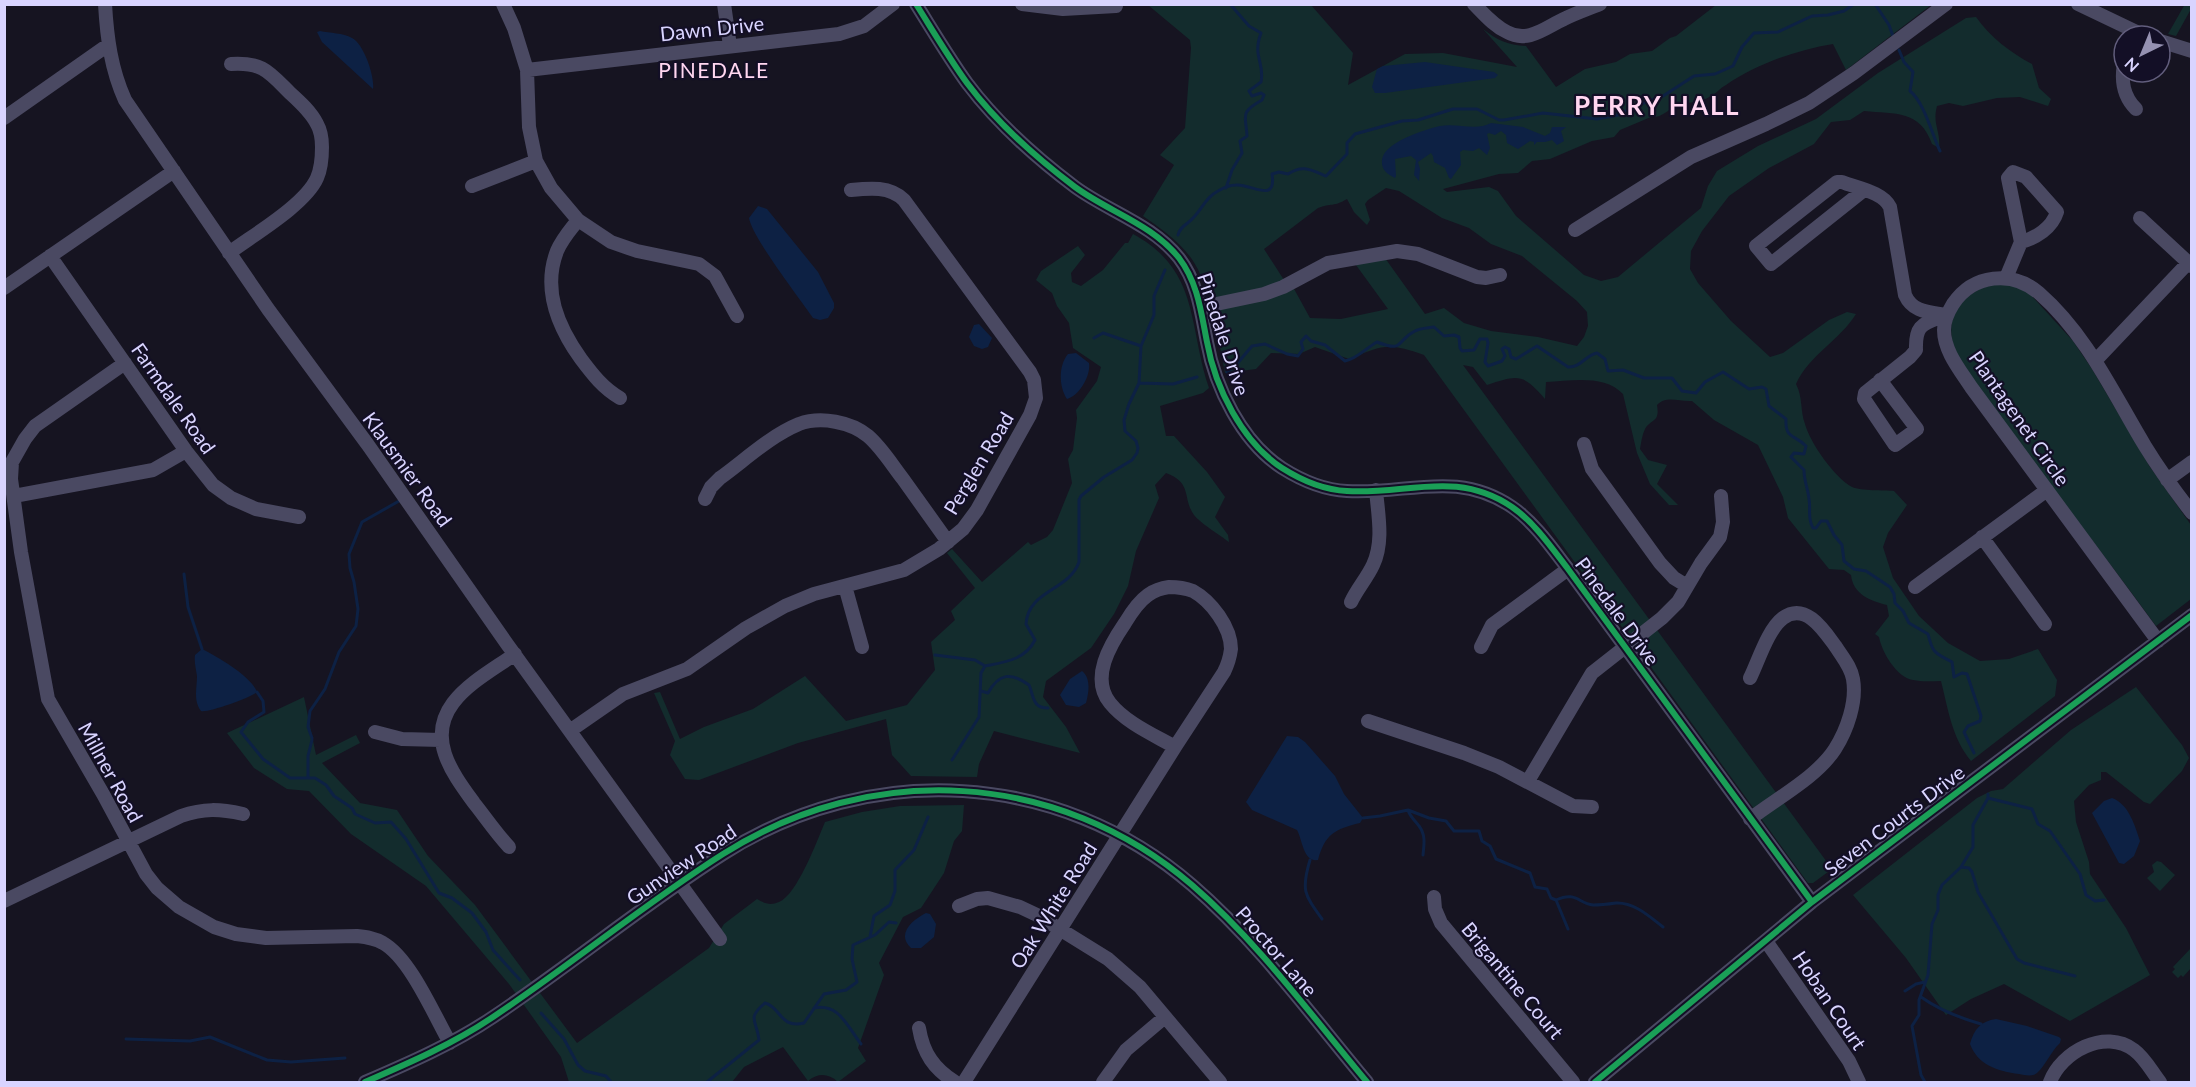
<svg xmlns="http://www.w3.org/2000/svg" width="2196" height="1087" font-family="Lato,sans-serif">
	<rect width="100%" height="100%" fill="#161421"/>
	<path fill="#132c2d" d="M 2185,4 L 2191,5 L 2191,9 L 2176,36 L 2168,34 Z
		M 1148,5 L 1311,5 L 1353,53 L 1348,85 L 1405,54 L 1443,53 L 1517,67 L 1483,29 C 1497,40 1507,45 1526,46 L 1556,87 L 1585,69 L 1616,62 L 1630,54 L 1652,51 L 1670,38 L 1676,36 L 1716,5 L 1931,5 L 1846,70 L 1833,44 C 1796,50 1757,64 1726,85 C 1720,88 1717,93 1711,96 C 1699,104 1687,101 1676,106 C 1667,110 1662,118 1651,117 L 1620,130 L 1614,137 L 1592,141 L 1550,159 L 1532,161 L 1518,173 L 1499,174 L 1443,189 L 1447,192 L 1489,187 L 1498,191 L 1516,216 L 1584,275 L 1601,281 L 1618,277 L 1701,208 L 1708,186 L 1717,171 L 1758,146 L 1816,119 L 1878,73 L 1966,18 L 1976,17 C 1990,37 2011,53 2032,64 L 2039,88 L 2051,99 L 2048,106 L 2020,97 L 1997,98 L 1963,106 L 1949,103 L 1937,106 C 1932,124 1941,131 1939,148 L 1932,144 C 1920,110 1896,114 1864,111 L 1850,120 L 1831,122 L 1814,144 L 1769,168 L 1729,196 L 1702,231 L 1691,251 L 1690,269 L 1698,283 L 1731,321 L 1770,357 L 1783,353 L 1829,320 L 1847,312 L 1856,314 C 1840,340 1809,355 1796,384 C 1803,397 1800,411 1805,424 C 1810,443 1835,478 1852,487 C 1861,491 1884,490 1894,491 L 1907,505 L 1888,533 L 1883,547 L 1893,578 L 1919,616 L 1948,643 L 1980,661 L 2009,659 L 2038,649 L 2057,680 L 2055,696 L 1971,761 C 1952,738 1948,709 1941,681 C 1932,681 1922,682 1913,680 C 1896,677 1882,652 1879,637 L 1875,634 L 1889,616 L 1887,605 C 1870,601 1853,594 1851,575 L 1844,570 L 1829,569 L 1788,518 L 1783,497 L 1758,445 L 1714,420 L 1692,401 C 1679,402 1667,395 1657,405 C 1660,423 1652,418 1645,429 C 1642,435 1641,443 1640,449 L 1648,460 L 1667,465 L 1657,484 L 1678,505 L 1669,505 L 1650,484 L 1637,453 L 1623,394 C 1604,374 1571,381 1546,382 L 1545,399 C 1523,373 1518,375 1487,385 L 1473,367 L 1463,365 L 1832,869 L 1813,883 L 1808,883 L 1424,355 C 1388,342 1383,345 1349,359 L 1315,347 L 1299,354 L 1271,353 L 1256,369 L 1225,373 L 1213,311 L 1293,287 L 1310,318 L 1341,319 L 1388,309 L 1356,265 L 1385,258 L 1425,314 L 1444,308 L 1464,323 L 1491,331 L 1538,337 L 1577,346 L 1584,337 L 1588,326 L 1587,312 L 1577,301 L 1522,256 L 1491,244 L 1469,228 L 1442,218 L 1399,191 L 1386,188 L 1368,200 L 1365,204 L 1370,220 L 1367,225 L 1354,212 L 1347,199 C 1334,207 1331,203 1318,208 L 1264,249 L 1284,280 L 1269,288 L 1211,301 C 1207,292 1204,283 1200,274 C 1189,248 1166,232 1143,216 L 1174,165 L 1160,155 L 1185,128 L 1191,48 L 1190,40 Z
		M 1133,234 C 1200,270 1188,326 1209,388 L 1203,393 L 1160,406 L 1166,436 L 1174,436 L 1207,472 L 1225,497 L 1215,517 L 1228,535 L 1229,542 C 1220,535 1200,523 1194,515 C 1182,498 1193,483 1166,473 L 1155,485 L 1159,498 L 1136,551 L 1128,586 L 1114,614 L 1091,648 L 1046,681 L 1043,697 L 1066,727 L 1080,753 L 994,731 L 979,764 L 977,777 L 911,776 L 892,755 L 886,719 L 798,743 L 699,780 L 685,779 L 670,755 L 675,741 L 654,693 L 660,692 L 680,739 L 704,727 L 753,709 L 805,676 L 846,721 L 907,705 L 935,670 L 931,642 L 955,620 L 951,611 L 975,588 L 947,553 L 952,549 L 982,582 L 1028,542 L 1031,545 L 1047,537 L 1053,530 L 1072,483 L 1068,459 L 1073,450 L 1077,418 L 1076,410 L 1097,381 L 1101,367 L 1073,348 L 1069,323 L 1057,306 L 1052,293 L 1036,280 L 1041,271 L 1078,246 L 1085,255 L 1071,273 L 1072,282 L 1081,286 L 1103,270 L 1125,243 L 1128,243 Z
		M 1993,284 L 2012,284 L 2028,292 L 2073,341 L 2092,369 L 2150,467 L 2191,525 L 2191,599 L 2156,626 C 2101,551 2044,478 1990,402 C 1979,385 1955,359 1952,340 C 1947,309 1967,292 1993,284 Z
		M 2136,687 L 2182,745 L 2189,758 L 2182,771 L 2150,804 L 2144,802 L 2106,772 L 2101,772 L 2101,780 L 2089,785 L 2074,801 L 2076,822 L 2089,862 L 2090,874 L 2126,928 L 2150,975 L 2070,1021 L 2004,984 L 1971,999 L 1946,1015 L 1906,958 L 1853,895 L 1977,798 L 1991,791 L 2003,789 L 2071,730 Z
		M 304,697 L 316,755 L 356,735 L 360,743 L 322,763 L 360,803 L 397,810 L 428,856 L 475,905 L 577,1043 L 709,948 L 724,924 L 757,899 C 764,903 770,906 779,902 C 797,895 817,841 825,822 L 862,812 L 900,806 L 964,805 L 962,831 L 954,841 L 944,873 L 921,908 L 903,917 L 879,963 L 884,975 L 858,1048 L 866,1061 L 838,1082 C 828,1073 818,1073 808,1081 L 783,1047 L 744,1067 L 732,1082 L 569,1082 L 561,1057 L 509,984 L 426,886 L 351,834 L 309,791 L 287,789 L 254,768 L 227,733 Z
		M 2157,861 L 2161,862 L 2175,875 L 2160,891 L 2147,878 L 2154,872 L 2152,865 Z
		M 2191,948 L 2191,968 L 2183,977 L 2181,975 L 2178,978 L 2172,972 L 2175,969 L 2173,967 Z"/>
	<path fill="#0d2144" d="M 320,31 C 330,33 343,33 352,38 C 364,44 375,77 373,89 L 322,42 L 317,32 Z
		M 1425,62 L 1494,72 L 1498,75 L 1495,78 L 1385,93 L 1375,93 L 1372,87 L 1377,69 L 1383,66 Z
		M 1491,123 L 1523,127 L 1545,136 L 1550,133 L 1552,127 L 1566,127 L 1561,131 L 1564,141 L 1557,145 L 1552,140 L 1545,142 L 1537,142 L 1534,145 L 1534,142 L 1530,141 L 1518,149 L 1507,143 L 1506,135 L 1501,131 L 1495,135 L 1489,133 L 1487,134 L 1490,148 L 1487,155 L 1479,148 L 1473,151 L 1463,150 L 1460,152 L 1461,165 L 1451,179 L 1449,178 L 1445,168 L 1434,162 L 1433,156 L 1431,153 L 1418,162 L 1420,169 L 1419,181 L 1414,175 L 1416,160 L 1411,156 L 1395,159 L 1396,176 L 1395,178 C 1387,174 1381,170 1382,160 C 1384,142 1424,130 1440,126 C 1458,123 1476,131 1491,123 Z
		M 758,206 L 767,209 L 818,272 L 834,303 L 834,308 L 828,318 L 820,320 L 813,318 C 800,299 752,237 749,218 Z
		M 979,324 L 992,338 L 988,347 L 982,349 L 974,346 L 969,337 L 974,325 Z
		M 1076,353 L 1089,363 C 1091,376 1079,396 1067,399 C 1059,387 1058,366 1068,354 Z
		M 202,649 C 218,657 251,676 257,692 C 250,698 208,713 201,711 C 193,700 197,688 197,676 C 196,669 194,662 195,655 Z
		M 1082,671 C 1091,678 1089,692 1086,703 L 1079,707 L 1066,705 L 1060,695 L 1070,679 Z
		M 1287,736 L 1298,737 L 1305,742 L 1335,776 L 1344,794 L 1363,818 L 1360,823 C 1335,829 1325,834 1318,860 C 1303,862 1303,841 1297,830 L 1252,810 L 1246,802 Z
		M 2112,798 C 2129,804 2135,826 2140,841 L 2134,856 L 2124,864 L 2119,863 L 2092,813 L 2104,801 Z
		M 926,913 L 930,914 L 936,924 L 934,937 L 921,948 L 911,948 C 896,934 912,920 926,913 Z
		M 1996,1019 L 2027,1026 L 2059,1037 L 2061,1039 L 2060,1043 C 2051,1051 2046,1065 2037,1073 C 2032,1077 2025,1075 2019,1074 C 1997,1071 1978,1065 1970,1044 C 1974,1029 1981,1021 1996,1019 Z"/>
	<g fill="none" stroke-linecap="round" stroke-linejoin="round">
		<path stroke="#0d2144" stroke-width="3" d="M 1230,4 L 1249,26 L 1261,33 C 1252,57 1265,62 1261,82 L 1249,91 L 1252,96 L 1261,93 L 1264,95
			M 1875,4 L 1889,25 L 1893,36
			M 1899,50 L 1904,62 L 1913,72 L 1910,91 C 1924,102 1932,134 1940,151
			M 1226,188 L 1232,170 L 1242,153 L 1240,141 L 1247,136 C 1246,115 1239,113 1262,100 L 1264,95
			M 1178,235 C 1180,226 1187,225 1193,218 C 1202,209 1206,197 1218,191 C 1223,188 1231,185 1236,185 C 1250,183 1277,205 1272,174 L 1279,172 L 1288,174 C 1303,164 1311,170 1326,176 L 1347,154 L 1347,143 L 1355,134 L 1402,121 L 1418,120 L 1453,109 L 1477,109 L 1499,120 L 1504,120 L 1543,113 L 1597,119 L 1618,115 L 1635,106 L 1663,96 L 1694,76 L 1715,74 L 1733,66 L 1742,47 L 1754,33 L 1778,32 L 1812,16 L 1828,15 L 1844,11 L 1854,4
			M 1094,338 L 1103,333 L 1141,346
			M 1227,372 L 1236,365 L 1252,346 L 1265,344 L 1287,354 L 1298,356 L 1303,349 L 1301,342 L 1306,336 L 1311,341 L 1325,345 L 1345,361 C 1357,359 1366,348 1377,342 C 1405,353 1395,341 1415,331 C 1420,328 1429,328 1434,327 L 1444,336 L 1454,335 L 1459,337 L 1460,348 L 1462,351 L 1474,350 L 1480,339 L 1487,339 L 1488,343 L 1485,362 L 1488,366 L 1502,361 L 1505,356 L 1502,349 L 1505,347 L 1509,349 L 1511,357 L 1516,359 L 1537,346 L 1568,367 C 1580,368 1586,355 1597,353 L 1605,359 L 1608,371 L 1623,370 L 1644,378 L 1672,378 L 1682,391 L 1696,393 L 1705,382 L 1723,372 L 1749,389 L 1762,387 L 1766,389 L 1769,406 L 1786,419 C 1785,439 1794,434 1806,446 L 1804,454 L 1794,453 L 1791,457 L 1804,470 C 1804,481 1808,489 1809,499 C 1811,510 1807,518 1813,528 L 1816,528 L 1821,521 L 1827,521 L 1834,535 L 1842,545 L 1844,561 L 1854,569 L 1866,571 L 1890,587 L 1894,594 L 1895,603 L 1903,611 L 1909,623 L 1928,634 C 1933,655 1936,653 1952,662 L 1954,677 L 1962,673 L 1967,674 L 1981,716 L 1980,721 L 1968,726 L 1964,732 L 1974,753
			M 1139,383 L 1173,384 L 1197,377
			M 184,574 L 188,607 L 202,649
			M 935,655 L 975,660 L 985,666 C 1005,662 1025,660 1035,640 L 1026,624 C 1028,590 1069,591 1079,562 L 1079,500 L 1081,496 L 1104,477 L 1132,460 L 1137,453 L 1138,448 L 1136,441 L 1125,431 L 1124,420 L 1129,404 L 1139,383 L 1141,346 L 1154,315 L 1154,296 L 1165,270
			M 981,691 L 988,693 C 999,673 1011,672 1029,685 C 1034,696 1032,708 1048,708
			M 257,692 L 263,701 L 264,712 L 248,722 L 241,732 L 263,759 L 283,773 L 290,778 L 315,778 L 326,785 L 334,796 L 352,808 L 355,814 L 375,823 L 391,822 L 406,839 L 439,893 L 452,898 L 472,913 L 486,932 L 493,950 L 520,980
			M 312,738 L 308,727 L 310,711 L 325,689 L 339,652 L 356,626 L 358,609 L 354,582 L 350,568 L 349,554 L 362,522 L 399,501
			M 952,760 L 979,717 L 981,673 L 985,666
			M 308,778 L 308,756 L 312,740
			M 1988,798 L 2032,809 L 2038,824 L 2050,831 L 2080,874 L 2086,895 L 2095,901 L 2104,900
			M 1408,810 C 1410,817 1415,820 1419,826 C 1426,835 1424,845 1423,855
			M 1363,818 L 1380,816 L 1408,810 L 1429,818 L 1446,821 L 1454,831 L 1479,831 L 1482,841 L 1490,846 L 1496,859 L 1530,873 L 1535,887 L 1547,889 L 1551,898 L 1556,900 L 1568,929
			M 1310,860 C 1301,890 1304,894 1322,919
			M 1961,867 L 1969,868 L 1972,872 L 1978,892 L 2017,959 L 2024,963 L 2075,976
			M 1556,900 C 1576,891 1578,903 1593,905 C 1601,905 1609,904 1616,903 C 1634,902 1650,917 1663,927
			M 870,937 L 874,916 L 890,905 L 895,891 L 895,870 L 914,850 L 928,817
			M 1905,991 L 1916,984 L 1925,982
			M 1921,997 C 1938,1009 1960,1018 1981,1024
			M 814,1008 C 839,1003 847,1026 861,1044
			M 541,1013 L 564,1039 L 578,1065 L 585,1071 L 606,1076 L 611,1082
			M 126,1039 L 190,1041 L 210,1037 L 267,1060 L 291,1062 L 345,1058
			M 707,1082 L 759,1040 C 757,1020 746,1019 765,1003 C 781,1007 780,1029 804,1023 L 824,994 L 846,990 L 857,982 L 852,959 L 853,945 L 875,935 L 889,922 L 896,923
			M 1925,1082 L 1921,1075 L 1912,1026 L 1919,1015 L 1919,1000 L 1928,975 L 1932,924 L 1938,910 L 1938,895 L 1942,885 L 1961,867 L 1973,847 L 1973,825 L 1988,798 L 1988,794"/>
		<path stroke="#4a4962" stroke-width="14" d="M 105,4 C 107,38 111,69 125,100 L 268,309 L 368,445 L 507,644 L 720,939
			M 503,4 L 514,28 L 527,70 L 529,127 L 536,161 L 551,188 L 578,220 L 611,242 L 637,251 L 699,264 L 715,276 L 737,316
			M 724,4 L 730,46
			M 916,4 C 933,31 949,58 967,83 C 997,123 1035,157 1075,187 C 1109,212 1152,224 1179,258 C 1198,283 1201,312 1207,342 C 1215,387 1242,442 1282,468 C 1301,480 1324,490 1347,491 C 1406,495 1456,469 1512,507 C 1534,522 1552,548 1568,569 L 1812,902
			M 1022,4 L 1063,9 L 1116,6
			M 1474,4 C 1484,14 1494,26 1507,32 C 1528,44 1546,27 1564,19 C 1576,13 1588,9 1600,4
			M 2078,4 L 2145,36
			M 2160,41 L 2192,51
			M 2124,64 C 2121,81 2123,96 2136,109
			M 527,70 L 839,34 L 864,26 L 893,4
			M 4,118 L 108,45
			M 472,186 L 536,161
			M 1864,190 L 1771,264 L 1756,246 L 1837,182 L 1842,182 C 1857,188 1883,192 1890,207 L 1905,295 C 1913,313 1930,312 1946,315
			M 2140,218 L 2192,266
			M 578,220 C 571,229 562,239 557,251 C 542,290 558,327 581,359 C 593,375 603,388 620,398
			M 1575,230 L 1691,157 L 1766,124 L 1809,103 L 1854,73 L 1946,4
			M 229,253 C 253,235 305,205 317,178 C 321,169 322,158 322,147 C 322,139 321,131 317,124 C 311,112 300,102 290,93 C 269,72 263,62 231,64
			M 50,256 L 186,451 L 213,485 L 231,498 L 256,509 L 299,517
			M 2006,278 L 2021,242 L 2008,178 L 2013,172 L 2026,177 L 2057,212 C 2052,228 2036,238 2021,242
			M 4,288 L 174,171
			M 1202,307 L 1264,294 L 1283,287 L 1328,263 L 1397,251 L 1418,254 L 1477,277 L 1486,278 L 1500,275
			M 2096,360 L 2188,263
			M 125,363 L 35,426 L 25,439 L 12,462 L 11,479 L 21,552 L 48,699 L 103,794 L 146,874 L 157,888 L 179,907 L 214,927 L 236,934 L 266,938 L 357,936 C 366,937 375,938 383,943 C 410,958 434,1015 450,1043
			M 1880,380 L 1917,429 L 1895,445 L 1864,399 L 1865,393 L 1910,357 L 1916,350 C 1915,323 1924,324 1946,315
			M 1584,444 L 1592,469 L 1660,563 L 1674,578 L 1687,586
			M 2167,480 L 2192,462
			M 14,496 L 153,470 L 186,451
			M 705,499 L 711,487 L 720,478 C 745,460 770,436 799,424 C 821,416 851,422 868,436 C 882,448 892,465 903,479 C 918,500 933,521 948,542
			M 1982,537 L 2045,624
			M 845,586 L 862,647
			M 1169,587 C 1177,587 1185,588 1193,591 C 1211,601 1231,627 1231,649 C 1230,657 1228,664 1224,672 L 1175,747 C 1154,735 1126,723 1110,703 C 1090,678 1110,645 1125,623 C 1131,613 1138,602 1148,595 C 1155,590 1161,588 1169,587 Z
			M 1915,587 L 2047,490
			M 1351,602 C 1357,589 1367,578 1373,565 C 1384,542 1378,514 1376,490
			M 2158,641 L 1971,387 C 1960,370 1944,351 1944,330 C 1944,320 1948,312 1953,304 C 1973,274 2012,270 2039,293 C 2087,335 2113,393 2145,446 C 2159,469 2175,491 2192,513
			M 1481,647 L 1492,625 L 1568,569
			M 1750,678 C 1758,662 1768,629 1783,618 C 1806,601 1825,632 1836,647 C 1843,658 1851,667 1853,679 C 1857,702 1847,730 1835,749 C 1817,777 1777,798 1750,819
			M 1368,721 L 1464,753 L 1499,767 L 1573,806 L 1592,807
			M 571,730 L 623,694 L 687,669 L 746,628 L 785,606 L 814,594 L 904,570 L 939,549 L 963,529 L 977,510 L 1030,415 L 1036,398 L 1034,380 L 1030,372 L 904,200 C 890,186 870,188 851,190
			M 375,732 L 402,739 L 441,740
			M 1528,781 L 1592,673 L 1662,618 L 1678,602 L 1701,563 L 1720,537 L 1723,522 L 1721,496
			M 509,847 C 496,833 486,818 474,803 C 453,774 426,739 453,703 C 468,683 494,669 515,654
			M 1434,897 L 1435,909 L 1441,923 L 1573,1082
			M 4,901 L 181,816 C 204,808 220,809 243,814
			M 959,906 L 977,899 L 988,898 L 1020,907 L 1037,915 L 1108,959 L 1140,987 L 1220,1082
			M 1766,941 L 1849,1061 L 1859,1082
			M 919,1028 C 923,1053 934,1069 955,1082
			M 365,1082 C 409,1063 453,1044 493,1017 C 571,965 644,904 723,854 C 871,760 1059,770 1192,885 C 1258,942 1311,1015 1367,1082
			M 964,1082 L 1175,747
			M 1103,1082 L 1126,1050 L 1165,1017
			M 1595,1082 L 1812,902 L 2192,615
			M 2050,1082 C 2061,1052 2105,1028 2134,1050 C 2145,1058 2152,1072 2160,1082"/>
		<g stroke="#130f26" stroke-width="10">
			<path id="cycleway" d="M 916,4 C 933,31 949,58 967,83 C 997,123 1035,157 1075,187 C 1109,212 1152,224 1179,258 C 1198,283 1201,312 1207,342 C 1215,387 1242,442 1282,468 C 1301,480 1324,490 1347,491 C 1406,495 1456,469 1512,507 C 1534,522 1552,548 1568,569 L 1812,902
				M 365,1082 C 409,1063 453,1044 493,1017 C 571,965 644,904 723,854 C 871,760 1059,770 1192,885 C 1258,942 1311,1015 1367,1082
				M 1595,1082 L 1812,902 L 2192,615"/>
		</g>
		<use href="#cycleway" stroke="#1a9f57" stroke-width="6"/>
	</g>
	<g text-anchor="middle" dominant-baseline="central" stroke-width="4.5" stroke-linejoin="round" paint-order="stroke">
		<g font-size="20" fill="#d9d4ff" stroke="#130f26">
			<text transform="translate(712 28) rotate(-6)">Dawn Drive</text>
			<text transform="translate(1224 334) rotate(72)">Pinedale Drive</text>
			<text transform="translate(174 398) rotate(55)">Farmdale Road</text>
			<text transform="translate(2020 418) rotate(55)">Plantagenet Circle</text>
			<text transform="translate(978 463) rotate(-59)">Perglen Road</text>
			<text transform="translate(408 469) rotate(54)">Klausmier Road</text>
			<text transform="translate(1618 611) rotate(54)">Pinedale Drive</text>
			<text transform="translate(111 772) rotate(61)">Millner Road</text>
			<text transform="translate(1894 820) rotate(-37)">Seven Courts Drive</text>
			<text transform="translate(681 864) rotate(-34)">Gunview Road</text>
			<text transform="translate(1053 905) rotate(-58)">Oak White Road</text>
			<text transform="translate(1277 951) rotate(49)">Proctor Lane</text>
			<text transform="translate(1513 980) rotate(50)">Brigantine Court</text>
			<text transform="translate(1830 1000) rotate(56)">Hoban Court</text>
		</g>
		<g font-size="21" letter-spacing="1.5" fill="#ffd6f0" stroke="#130f26">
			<text x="714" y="69">PINEDALE</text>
		</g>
		<g font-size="26" font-weight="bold" letter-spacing="1.5" fill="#ffd6f0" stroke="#130f26">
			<text x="1657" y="105">PERRY HALL</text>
		</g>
	</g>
	<rect width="2196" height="1087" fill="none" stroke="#d9d4ff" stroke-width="12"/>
	<g transform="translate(2142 54) rotate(223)"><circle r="28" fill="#130f26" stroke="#625e7d" stroke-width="1.5"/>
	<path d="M0-4.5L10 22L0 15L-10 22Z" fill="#9591b1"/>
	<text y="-9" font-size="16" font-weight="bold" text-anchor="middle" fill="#d9d4ff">N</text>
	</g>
</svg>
